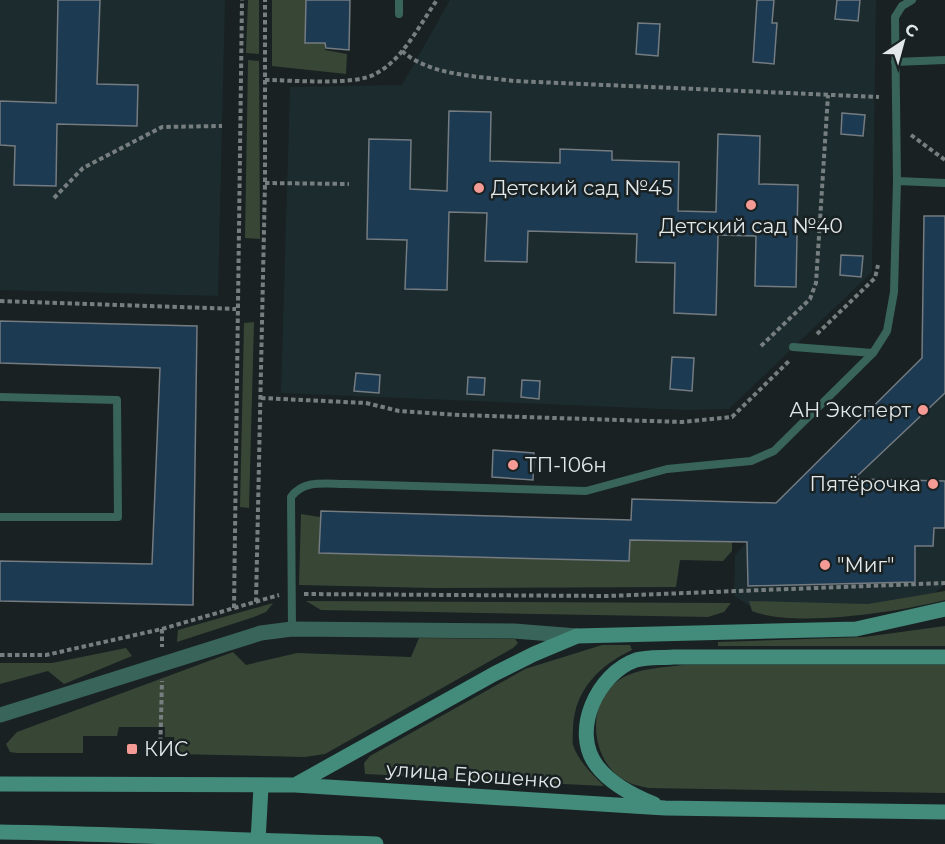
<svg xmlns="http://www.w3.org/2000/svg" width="945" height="844" font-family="Montserrat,sans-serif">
	<rect width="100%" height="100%" fill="#192123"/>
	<path fill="#1b2b2e" d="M 0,0 L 225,0 L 218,296 L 0,290 Z
		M 450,0 L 876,0 L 872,272 L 729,409 L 686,410 L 281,393 L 290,87 L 402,85 Z
		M 945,386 L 945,585 L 924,601 L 758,611 L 734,596 L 735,555 L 753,536 Z"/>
	<path fill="#384636" d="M 248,0 L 259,0 L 259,54 L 246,53 Z
		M 272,0 L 306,0 L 305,43 L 325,43 L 325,50 L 347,54 L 346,74 L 272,66 Z
		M 248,60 L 259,61 L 260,239 L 245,238 Z
		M 254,322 L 249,508 L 240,507 L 244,323 Z
		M 301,514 L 320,517 L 319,553 L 629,561 L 630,540 L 732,541 L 732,551 L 723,561 L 680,560 L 676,587 L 434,588 L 299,585 Z
		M 945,591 L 945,600 C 899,612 794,628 752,611 L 749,601 L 868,604 Z
		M 306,601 L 731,603 L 724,612 L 708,617 L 321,610 Z
		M 273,603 L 266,612 L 254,617 L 177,642 L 178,630 Z
		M 945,626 L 945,646 L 718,646 L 718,642 L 864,637 Z
		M 419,638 L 515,639 L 518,643 L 513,648 L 325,754 L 305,757 L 175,754 L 174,737 L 165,737 L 165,727 L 119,727 L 117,736 L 83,736 L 83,753 L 17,753 L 10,752 L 6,744 L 17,732 L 233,652 L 246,665 L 297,653 L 411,657 Z
		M 602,645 L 630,645 L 632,650 C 600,665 575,689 573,727 C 573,733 572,740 573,745 C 579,762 592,774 604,786 L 365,774 L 364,763 L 370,756 L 525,669 Z
		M 126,648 L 132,656 L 64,684 L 48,671 L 0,684 L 0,663 L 52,663 Z
		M 683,665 L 945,665 L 945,793 L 648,788 C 641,786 632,785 626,781 C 593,764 585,710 613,685 C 630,668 660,668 683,665 Z"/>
	<path fill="#1c3a51" stroke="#747b81" stroke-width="1.5" d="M 58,0 L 100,0 L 97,84 L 138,85 L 137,126 L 57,124 L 56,186 L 14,185 L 15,146 L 0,145 L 0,101 L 56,103 Z
		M 306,0 L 350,0 L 349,50 L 326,48 L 325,43 L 305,43 Z
		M 757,0 L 774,0 L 772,23 L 777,23 L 774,64 L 753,62 Z
		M 837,0 L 860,0 L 858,21 L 835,19 Z
		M 638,23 L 660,24 L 658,56 L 636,54 Z
		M 449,111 L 491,112 L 490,161 L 560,163 L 560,149 L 612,151 L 612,160 L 679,162 L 678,211 L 716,212 L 718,134 L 760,136 L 759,184 L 798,185 L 796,287 L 755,286 L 756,236 L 718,235 L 716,315 L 674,313 L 675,263 L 636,262 L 637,234 L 528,231 L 527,262 L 485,261 L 487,213 L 449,212 L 447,290 L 405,289 L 407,240 L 367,239 L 369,139 L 411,140 L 410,189 L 447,191 Z
		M 842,113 L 865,115 L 863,136 L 841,134 Z
		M 924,216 L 945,216 L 945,393 L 854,479 L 945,481 L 945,528 L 934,528 L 933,546 L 915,546 L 915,582 L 748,586 L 747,542 L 630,540 L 629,561 L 319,553 L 321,511 L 631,520 L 632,499 L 776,503 L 922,358 Z
		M 841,255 L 863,256 L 861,277 L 840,275 Z
		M 0,321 L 197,326 L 193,605 L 0,601 L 0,561 L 152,564 L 160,368 L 0,363 Z
		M 672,357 L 694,358 L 692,391 L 670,389 Z
		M 356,373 L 380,375 L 379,393 L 354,391 Z
		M 468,377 L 485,378 L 484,395 L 467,394 Z
		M 522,380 L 540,381 L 539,399 L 521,397 Z
		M 493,450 L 534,453 L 533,480 L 492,477 Z"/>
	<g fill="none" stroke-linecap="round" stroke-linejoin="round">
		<path stroke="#777e7f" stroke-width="4" stroke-dasharray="4.5 3" stroke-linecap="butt" d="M 402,51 C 430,76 478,76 514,81 L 879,97
			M 265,80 C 291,80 354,86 375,74 C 403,60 420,24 437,0
			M 911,135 L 945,160
			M 265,183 L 349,184
			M 54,198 L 83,168 L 162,127 L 222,126
			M 0,301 L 236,309
			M 817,334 L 875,278 L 878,265
			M 761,346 L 810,299 L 816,283 L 828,95
			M 261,398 L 366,403 L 399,411 L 460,415 L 682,422 L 732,417 L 790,360
			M 304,594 L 608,596 L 945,583
			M 256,602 L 265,183 L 265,0
			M 234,608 L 242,0
			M 162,629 L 162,647
			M 0,655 L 46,655 L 162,629 L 279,595
			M 160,757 L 162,681"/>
		<path stroke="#396459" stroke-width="8" d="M 399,14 L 399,0
			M 895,62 L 945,60
			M 897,181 L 945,183
			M 793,347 L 873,353
			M 0,397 L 117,400 L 118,517 L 0,517
			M 292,629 L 291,497 C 304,479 326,484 347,484 L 586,491 L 667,469 L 751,461 L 774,451 L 873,353 L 887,331 L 894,292 L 897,181 L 895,17 L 902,6 L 912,0"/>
		<path stroke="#396459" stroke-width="15" d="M 0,715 L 261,633 L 292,629 L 514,631 L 577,636"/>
		<path stroke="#438b7a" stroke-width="15" d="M 0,784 L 295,785 L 665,808 L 945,812
			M 295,785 L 494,674 L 534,654 L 577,636 L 856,629 L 945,609
			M 654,804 C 634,796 610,783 597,766 C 570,731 598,673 636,660 C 647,657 662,658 673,657 L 945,657
			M 0,832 C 126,834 251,841 376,844
			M 258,841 L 261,787"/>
	</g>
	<g fill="#f59b96" stroke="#192123" stroke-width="2">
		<circle cx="479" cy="188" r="6"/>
		<circle cx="751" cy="205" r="6"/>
		<circle cx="923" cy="410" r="6"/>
		<circle cx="513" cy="465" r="6"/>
		<circle cx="933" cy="484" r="6"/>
		<circle cx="825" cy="565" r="6"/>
		<rect x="126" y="743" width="12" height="12" rx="3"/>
	</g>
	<g text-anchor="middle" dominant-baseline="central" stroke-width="5" stroke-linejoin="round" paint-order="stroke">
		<g font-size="20" fill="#e2e7e8" stroke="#192123" text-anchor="start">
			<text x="491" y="188">Детский сад №45</text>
			<text x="751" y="226" text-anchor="middle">Детский сад №40</text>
			<text x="911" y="410" text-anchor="end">АН Эксперт</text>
			<text x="525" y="465">ТП-106н</text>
			<text x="921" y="484" text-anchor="end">Пятёрочка</text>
			<text x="837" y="565">"Миг"</text>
			<text x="144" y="749">КИС</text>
		</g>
		<g font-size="20" fill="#e2e7e8" stroke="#192123">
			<text transform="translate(474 775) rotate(4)">улица Ерошенко</text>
		</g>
	</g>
	<g transform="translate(903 42) rotate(36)" stroke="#192123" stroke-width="4.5" paint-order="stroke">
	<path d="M0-4.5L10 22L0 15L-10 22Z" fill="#e2e7e8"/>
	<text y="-9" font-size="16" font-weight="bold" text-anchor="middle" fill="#e2e7e8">С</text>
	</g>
</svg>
